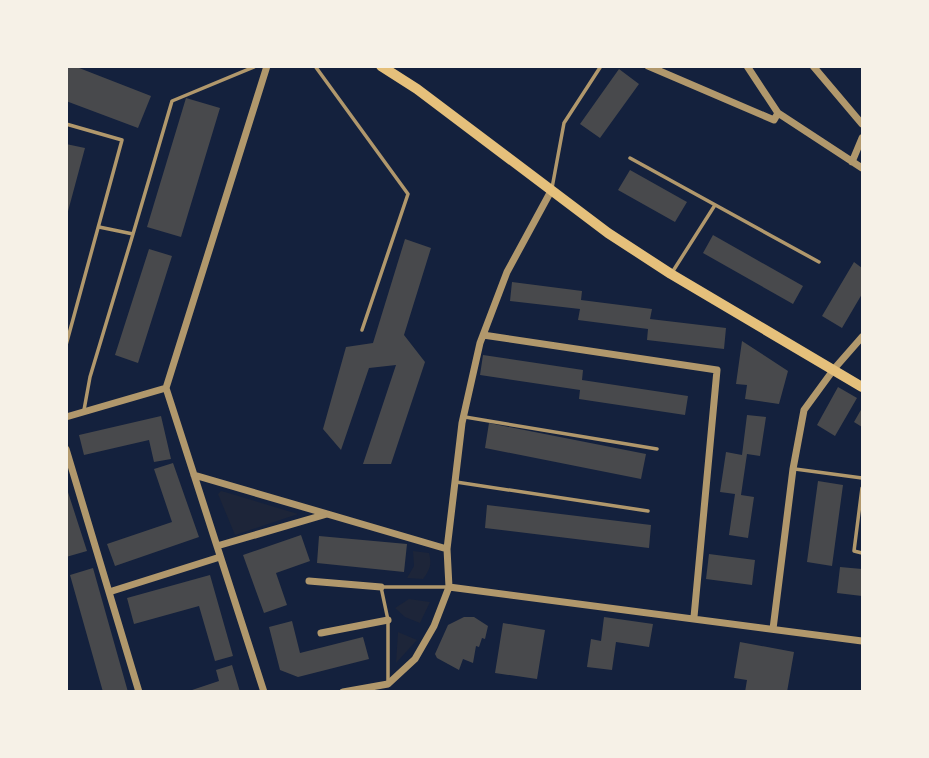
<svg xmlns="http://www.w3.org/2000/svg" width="929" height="758" font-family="'Nunito Sans',sans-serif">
	<rect width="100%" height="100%" fill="#14213d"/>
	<path fill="#1d2539" d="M 221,491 L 225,492 L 298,514 L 235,535 L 218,494 Z
		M 413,551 L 429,553 C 432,564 430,570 423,579 L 407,578 L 414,566 Z
		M 409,599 L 430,602 L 420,623 L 405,617 L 395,608 Z
		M 398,632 L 417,640 L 396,663 Z"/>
	<path fill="#48494c" d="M 66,66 L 74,66 L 151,96 L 138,128 L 66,101 Z
		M 619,69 L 639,84 L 600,138 L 580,124 Z
		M 186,98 L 220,108 L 181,237 L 147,227 Z
		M 66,144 L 85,148 L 67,215 L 66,215 Z
		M 630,170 L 687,202 L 675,222 L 618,190 Z
		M 713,235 L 803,286 L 793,304 L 703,253 Z
		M 405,239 L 431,248 L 404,335 L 425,362 L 391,464 L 363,464 L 396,365 L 369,368 L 341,450 L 323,429 L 346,347 L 373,343 Z
		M 149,249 L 172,256 L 138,363 L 115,355 Z
		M 854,262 L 862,268 L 862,294 L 842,328 L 822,316 Z
		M 512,282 L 582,291 L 581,300 L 652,309 L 650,319 L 726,328 L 724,349 L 647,340 L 648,329 L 578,320 L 580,309 L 510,301 Z
		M 742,341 L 788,371 L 779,404 L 745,399 L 747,385 L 736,384 Z
		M 483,355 L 583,370 L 582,380 L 688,396 L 685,415 L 579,399 L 580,390 L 480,375 Z
		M 838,387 L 857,398 L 835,436 L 817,425 Z
		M 862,408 L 862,427 L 854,422 Z
		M 747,415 L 766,417 L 760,456 L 747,454 L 741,495 L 754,497 L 748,538 L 729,535 L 735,494 L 720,492 L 726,452 L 742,455 Z
		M 161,416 L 171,459 L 154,462 L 149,440 L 84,455 L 79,435 Z
		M 489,423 L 646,454 L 641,479 L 485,448 Z
		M 173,463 L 199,537 L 115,566 L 107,544 L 172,522 L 154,469 Z
		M 818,481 L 843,485 L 832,566 L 807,562 Z
		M 66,486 L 87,551 L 66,557 Z
		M 487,505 L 651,525 L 649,548 L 485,528 Z
		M 301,535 L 310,561 L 276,573 L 287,605 L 264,613 L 243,555 Z
		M 319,536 L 407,544 L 404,572 L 317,563 Z
		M 709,554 L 755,560 L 752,585 L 706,579 Z
		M 840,567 L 862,569 L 862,596 L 837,593 Z
		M 93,568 L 128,692 L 103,692 L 70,575 Z
		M 210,575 L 233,656 L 215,661 L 199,606 L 134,624 L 127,598 Z
		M 464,617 L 474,617 L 488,626 L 485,639 L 482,638 L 479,647 L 476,646 L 473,663 L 463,659 L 459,670 L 437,658 L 435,654 L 448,625 Z
		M 604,617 L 653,624 L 649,647 L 616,642 L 612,670 L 587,667 L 591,639 L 601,641 Z
		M 292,621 L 300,653 L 363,637 L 369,659 L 298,677 L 280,670 L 269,627 Z
		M 503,623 L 545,630 L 537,679 L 495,673 Z
		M 740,642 L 794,652 L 787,692 L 745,692 L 747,680 L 734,678 Z
		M 232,665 L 240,692 L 186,692 L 219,681 L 216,670 Z"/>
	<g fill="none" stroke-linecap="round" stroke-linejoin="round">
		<path stroke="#b1986c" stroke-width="3.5" d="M 315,66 L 408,194 L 362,330
			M 66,124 L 122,140 L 66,345
			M 630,158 L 819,262
			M 552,188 L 564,123 L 601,66
			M 133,234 L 172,101 L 256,66
			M 673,271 L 715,205
			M 84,410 L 90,377 L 133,234 L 99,227
			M 465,417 L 657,449
			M 795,469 L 862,478
			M 456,482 L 648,511
			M 862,488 L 854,551 L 862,553
			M 388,684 L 388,620 L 381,587 L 447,587"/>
		<path stroke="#b1986c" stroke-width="7" d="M 648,66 L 774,120 L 778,113 L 862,168
			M 747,66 L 778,113
			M 813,66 L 862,124
			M 852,162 L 862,138
			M 551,191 L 507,272 L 480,343 L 462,423 L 447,549 L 449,587 L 862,641
			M 483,335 L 717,370 L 694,617
			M 66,417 L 166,388
			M 66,449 L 139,692
			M 194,475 L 447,549
			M 217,546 L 327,514
			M 309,581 L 381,587
			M 109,592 L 220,557
			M 773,629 L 793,469 L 804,410 L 834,369 L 862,337
			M 321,633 L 388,620
			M 264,692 L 166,388 L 267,66
			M 343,692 L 388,684 L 415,659 L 434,626 L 449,587"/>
		<path stroke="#e5c07b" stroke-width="10" d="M 381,66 L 417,89 L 608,233 L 671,274 L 862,387"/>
	</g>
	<rect width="929" height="758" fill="none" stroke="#f6f1e7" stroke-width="136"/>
</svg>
